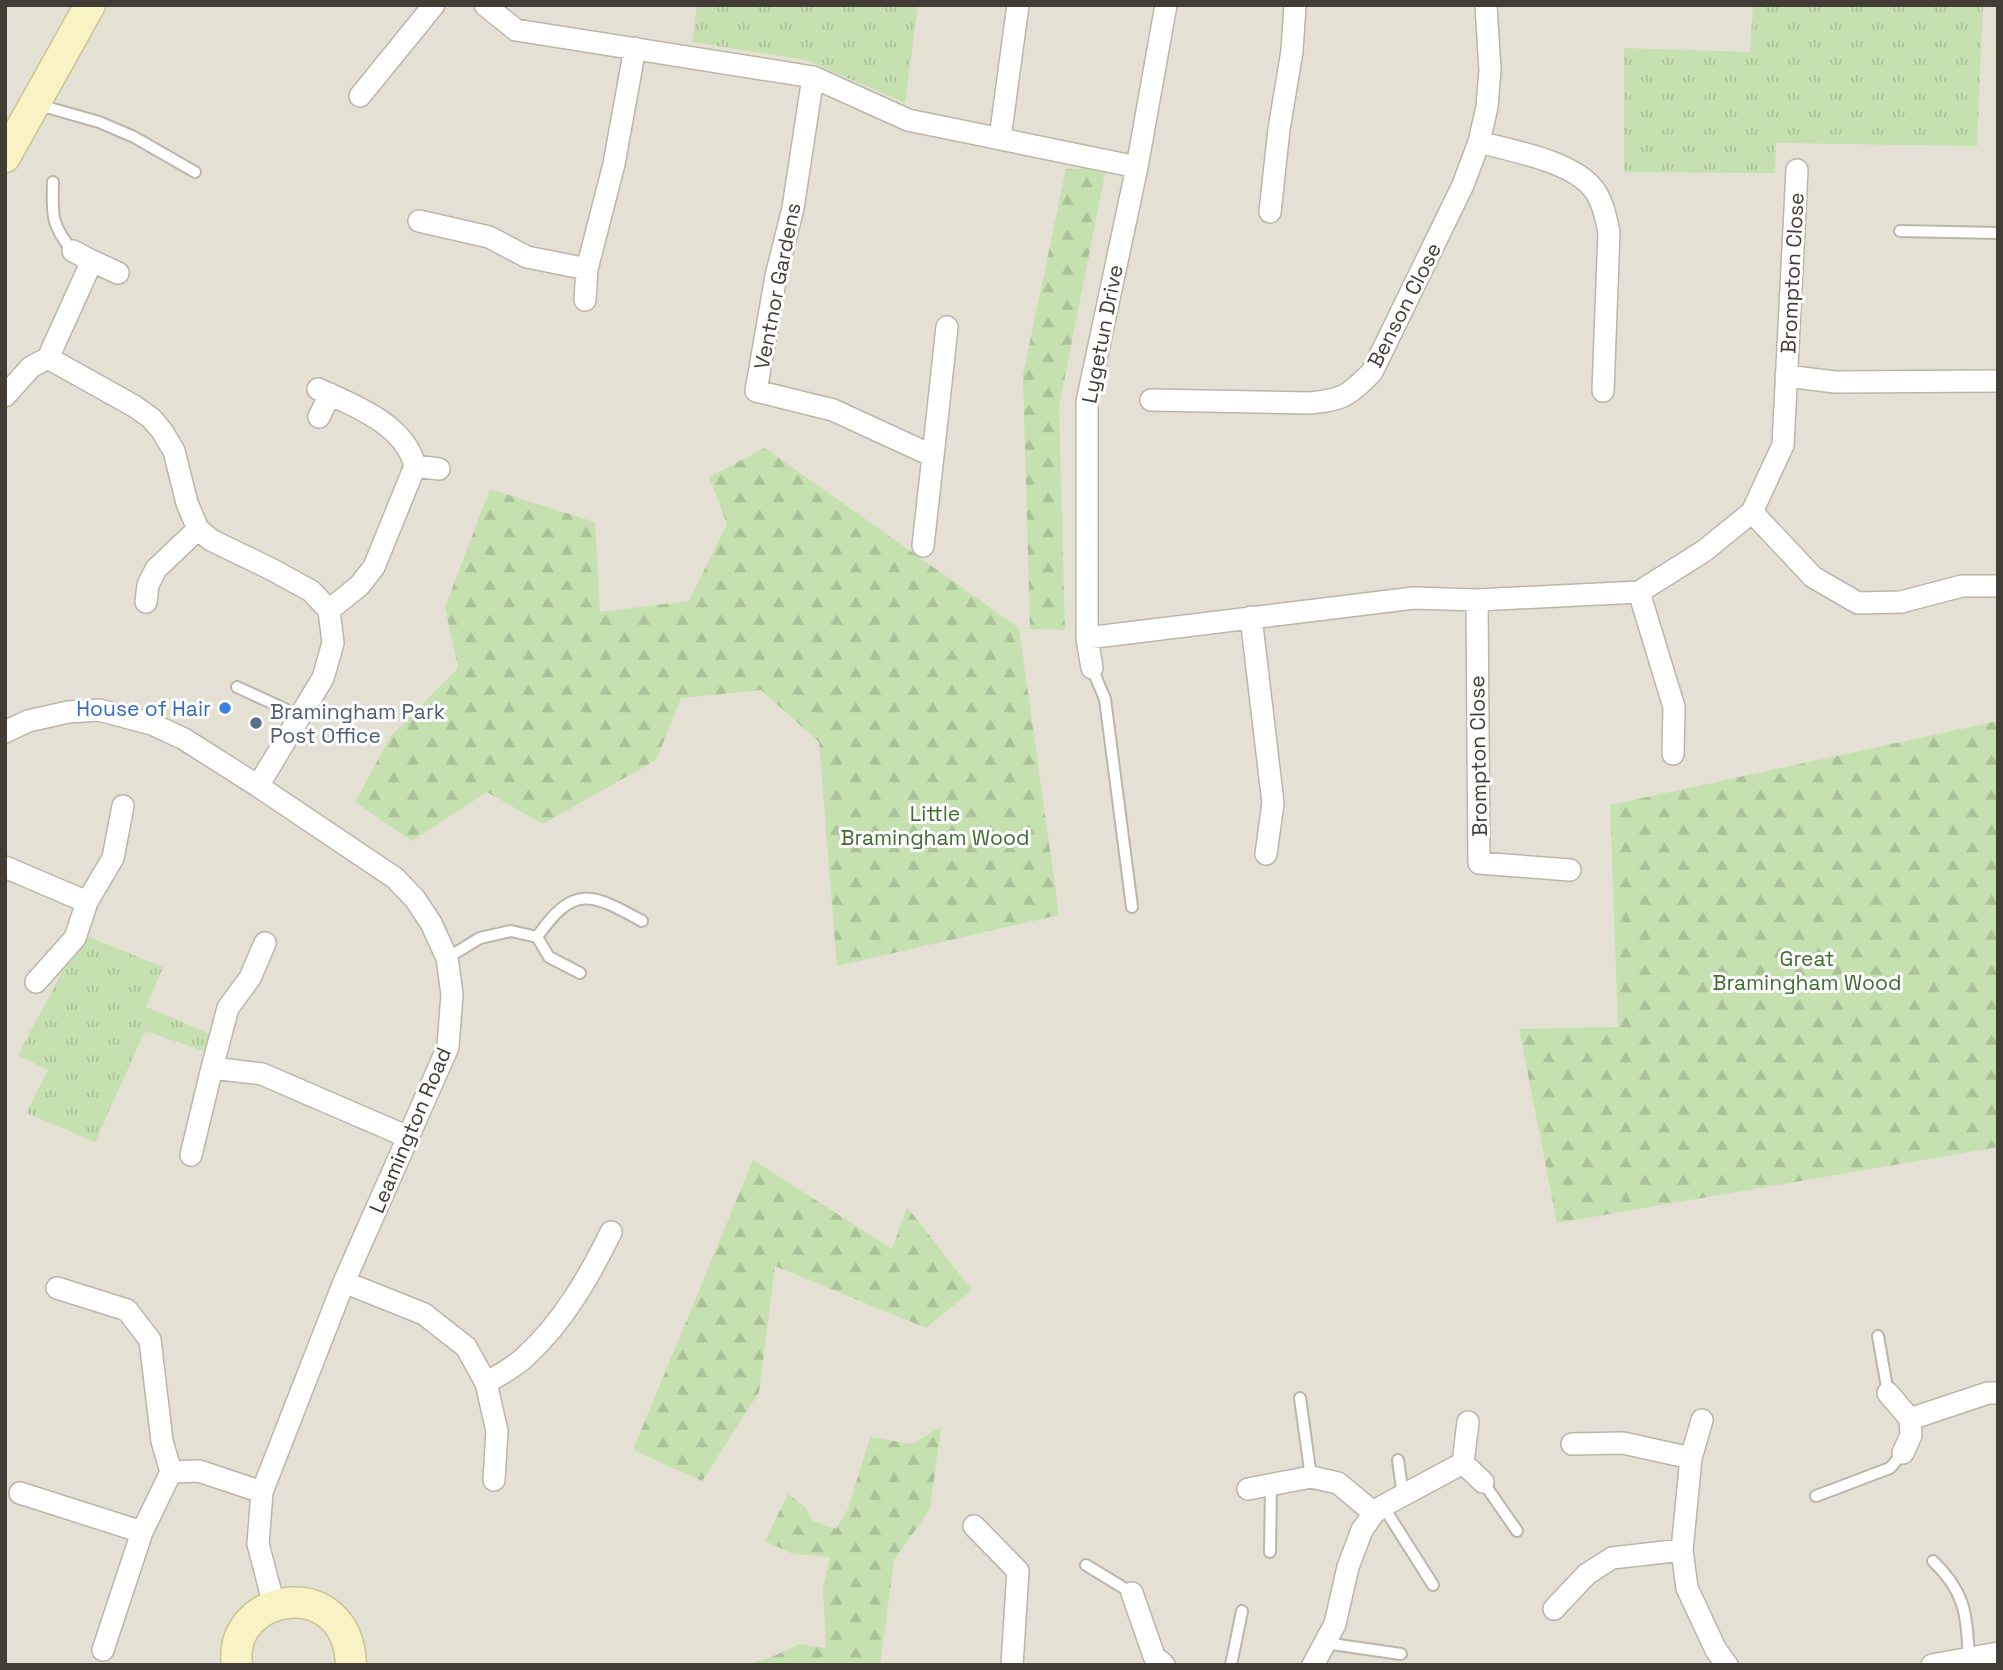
<svg xmlns="http://www.w3.org/2000/svg" width="2003" height="1670" font-family="'Space Grotesk',sans-serif">
	<defs>
		<pattern id="grass-tufts" width="24" height="20" patternUnits="userSpaceOnUse" patternTransform="scale(1.75)"><rect width="24" height="20" fill="#c6e1b0"/><path d="M3 7l-1-3M5 7V3M7 7l1-3M15 17l-1-3M17 17v-4M19 17l1-3" fill="none" stroke="#abc298"/></pattern>
		<pattern id="forest-firs" width="22" height="20" patternUnits="userSpaceOnUse" patternTransform="scale(1.75)"><rect width="22" height="20" fill="#c6e1b0"/><path d="M5 1l3.5 6h-7zM16 11l3.5 6h-7z" fill="#abc298"/></pattern>
	</defs>
	<rect width="100%" height="100%" fill="#f0eee4"/>
	<path fill="#e4e0d3" d="M 5,5 L 1998,5 L 1998,1665 L 5,1665 Z"/>
	<path fill="url(#grass-tufts)" d="M 697,5 L 918,5 L 905,103 L 806,60 L 692,42 Z
		M 1753,5 L 1983,5 L 1977,146 L 1776,143 L 1775,173 L 1624,172 L 1624,48 L 1750,52 Z
		M 82,934 L 163,967 L 146,1007 L 210,1034 L 204,1051 L 145,1031 L 95,1142 L 26,1113 L 48,1070 L 18,1055 Z"/>
	<path fill="url(#forest-firs)" d="M 1106,168 L 1059,407 L 1065,630 L 1030,629 L 1023,375 L 1066,169 Z
		M 765,448 L 1019,628 L 1059,915 L 837,966 L 819,742 L 761,690 L 681,698 L 656,760 L 543,824 L 487,792 L 412,841 L 355,802 L 391,736 L 458,668 L 445,607 L 490,489 L 595,522 L 600,612 L 689,601 L 727,524 L 709,477 Z
		M 1998,721 L 1998,1147 L 1557,1223 L 1519,1029 L 1618,1027 L 1610,805 Z
		M 753,1160 L 892,1249 L 907,1207 L 972,1290 L 926,1328 L 775,1266 L 759,1392 L 702,1481 L 633,1450 Z
		M 941,1427 L 930,1509 L 894,1560 L 880,1665 L 745,1665 L 774,1656 L 800,1644 L 826,1648 L 823,1588 L 830,1557 L 793,1554 L 765,1541 L 788,1494 L 805,1507 L 813,1521 L 836,1529 L 848,1509 L 870,1437 L 912,1444 Z"/>
	<g fill="none" stroke-linecap="round" stroke-linejoin="round">
		<g stroke="#bbb6a8" stroke-width="14">
			<path id="lane" d="M 39,105 L 99,122 L 134,137 L 195,172
				M 53,182 C 52,214 51,226 73,251
				M 1900,231 L 1998,233
				M 1092,668 L 1105,699 L 1132,907
				M 237,687 L 300,716
				M 447,958 L 480,938 L 511,931 L 537,937
				M 580,973 L 549,957 L 537,937 C 574,884 591,893 642,921
				M 1878,1336 L 1888,1393
				M 1300,1398 L 1311,1477
				M 1398,1460 L 1403,1496
				M 1483,1482 L 1517,1531
				M 1816,1496 L 1890,1468 L 1903,1453
				M 1383,1506 L 1433,1585
				M 1270,1552 L 1271,1485
				M 1933,1561 C 1966,1593 1966,1613 1969,1657
				M 1086,1565 L 1132,1593
				M 1325,1643 L 1401,1654
				M 1231,1665 L 1242,1611"/>
		</g>
		<g stroke="#bbb6a8" stroke-width="24">
			<path id="street" d="M 485,5 L 516,30 L 813,77 L 908,120 L 1137,167
				M 813,77 L 793,208 L 776,276 L 756,391 L 833,410 L 933,456 L 947,327
				M 360,96 L 434,5
				M 1000,138 L 1018,5
				M 1479,142 C 1512,151 1574,161 1595,191 C 1603,203 1606,218 1609,232 L 1603,391
				M 1270,212 L 1279,129 L 1292,51 L 1295,5
				M 419,221 L 489,237 L 527,257 L 587,269 L 614,164 L 635,48
				M 73,251 L 92,261 L 48,358 L 134,406 L 151,418 L 162,431 L 174,451 L 187,503 L 198,529 L 211,540 L 271,569 L 311,591 L 329,610 L 333,643 L 323,678 L 258,786
				M 92,261 L 118,273
				M 585,300 L 587,269
				M 1786,376 L 1835,382 L 1998,381
				M 318,389 C 353,405 405,424 415,466 L 374,567 L 359,586 L 329,610
				M 5,396 L 31,367 L 48,358
				M 1151,400 L 1310,403 C 1343,400 1348,396 1372,372 L 1463,185 L 1479,142 L 1487,107 L 1490,70 L 1486,5
				M 319,417 L 330,394
				M 415,466 L 439,469
				M 1752,512 L 1813,577 L 1858,603 L 1901,602 L 1962,586 L 1998,586
				M 923,546 L 933,456
				M 1639,592 L 1674,707 L 1673,754
				M 1477,600 L 1479,863 L 1570,870
				M 146,602 L 148,585 L 156,569 L 198,529
				M 1251,617 L 1273,803 L 1266,854
				M 1087,638 L 1414,598 L 1477,600 L 1639,592 L 1704,551 L 1752,512 L 1783,445 L 1797,170
				M 1092,668 L 1087,638 L 1087,402 L 1137,167 L 1166,5
				M 5,732 L 28,721 L 68,712 L 99,710 L 152,724 L 184,739 L 258,786 L 395,878 L 415,899 L 431,923 L 447,958 L 452,994 L 448,1047 L 344,1282 L 262,1492 L 258,1544 L 274,1605
				M 5,867 L 87,902 L 113,858 L 123,806
				M 265,943 L 250,978 L 228,1008 L 212,1068 L 262,1074 L 408,1137
				M 36,982 L 75,938 L 87,902
				M 191,1155 L 212,1068
				M 344,1282 L 424,1314 L 466,1347 L 486,1383 L 497,1431 L 494,1480
				M 57,1288 L 127,1310 L 150,1340 L 162,1441 L 171,1472
				M 486,1383 C 499,1375 515,1367 526,1356 C 563,1322 589,1277 611,1232
				M 1888,1393 L 1910,1419 L 1988,1393 L 1998,1393
				M 1702,1420 L 1691,1458 L 1682,1550 L 1687,1588 L 1716,1650 L 1727,1665
				M 1572,1444 L 1623,1443 L 1691,1458
				M 1903,1453 L 1911,1435 L 1910,1419
				M 1463,1463 L 1483,1482
				M 1248,1489 L 1311,1477 L 1338,1483 L 1374,1513
				M 20,1493 L 142,1532
				M 974,1526 L 1018,1571 L 1012,1665
				M 1132,1593 L 1154,1656 L 1164,1665
				M 1554,1609 L 1587,1574 L 1612,1558 L 1682,1550
				M 103,1650 L 142,1532 L 171,1472 L 199,1471 L 262,1492
				M 1313,1665 L 1335,1624 L 1348,1567 L 1362,1530 L 1374,1513 L 1383,1506 L 1463,1463 L 1468,1422
				M 1932,1665 L 1998,1653"/>
		</g>
		<g stroke="#ccc497" stroke-width="33">
			<path id="secondary" d="M 5,157 L 90,5
				M 237,1665 C 227,1592 348,1572 351,1665"/>
		</g>
		<use href="#lane" stroke="#fff" stroke-width="10"/>
		<use href="#street" stroke="#fff" stroke-width="21"/>
		<use href="#secondary" stroke="#f9f2c5" stroke-width="30"/>
	</g>
	<circle fill="#3f7fe0" stroke="#fff" stroke-width="2.5" cx="225" cy="708" r="7"/>
	<circle fill="#5c6f8a" stroke="#fff" stroke-width="2.5" cx="256" cy="723" r="7"/>
	<g text-anchor="middle" dominant-baseline="central" stroke-width="6" stroke-linejoin="round" paint-order="stroke">
		<g font-size="21" fill="#423e35" stroke="#fff">
			<text transform="translate(1792 273) rotate(-87)">Brompton Close</text>
			<text transform="translate(777 286) rotate(-79)">Ventnor Gardens</text>
			<text transform="translate(1404 305) rotate(-63)">Benson Close</text>
			<text transform="translate(1102 334) rotate(-79)">Lygetun Drive</text>
			<text transform="translate(1478 756) rotate(-91)">Brompton Close</text>
			<text transform="translate(410 1130) rotate(-67)">Leamington Road</text>
		</g>
		<g font-size="21" fill="#366cbe" stroke="#fff" text-anchor="end">
			<text x="211" y="708">House of Hair</text>
		</g>
		<g font-size="21" fill="#4e5e75" stroke="#fff" text-anchor="start">
			<text x="270" y="711">Bramingham Park<tspan x="270" dy="24">Post Office</tspan></text>
		</g>
		<g font-size="21" fill="#3f6d2e" stroke="#fff">
			<text x="935" y="813">Little<tspan x="935" dy="24">Bramingham Wood</tspan></text>
			<text x="1807" y="958">Great<tspan x="1807" dy="24">Bramingham Wood</tspan></text>
		</g>
	</g>
	<rect width="2003" height="1670" fill="none" stroke="#423e35" stroke-width="14"/>
</svg>
